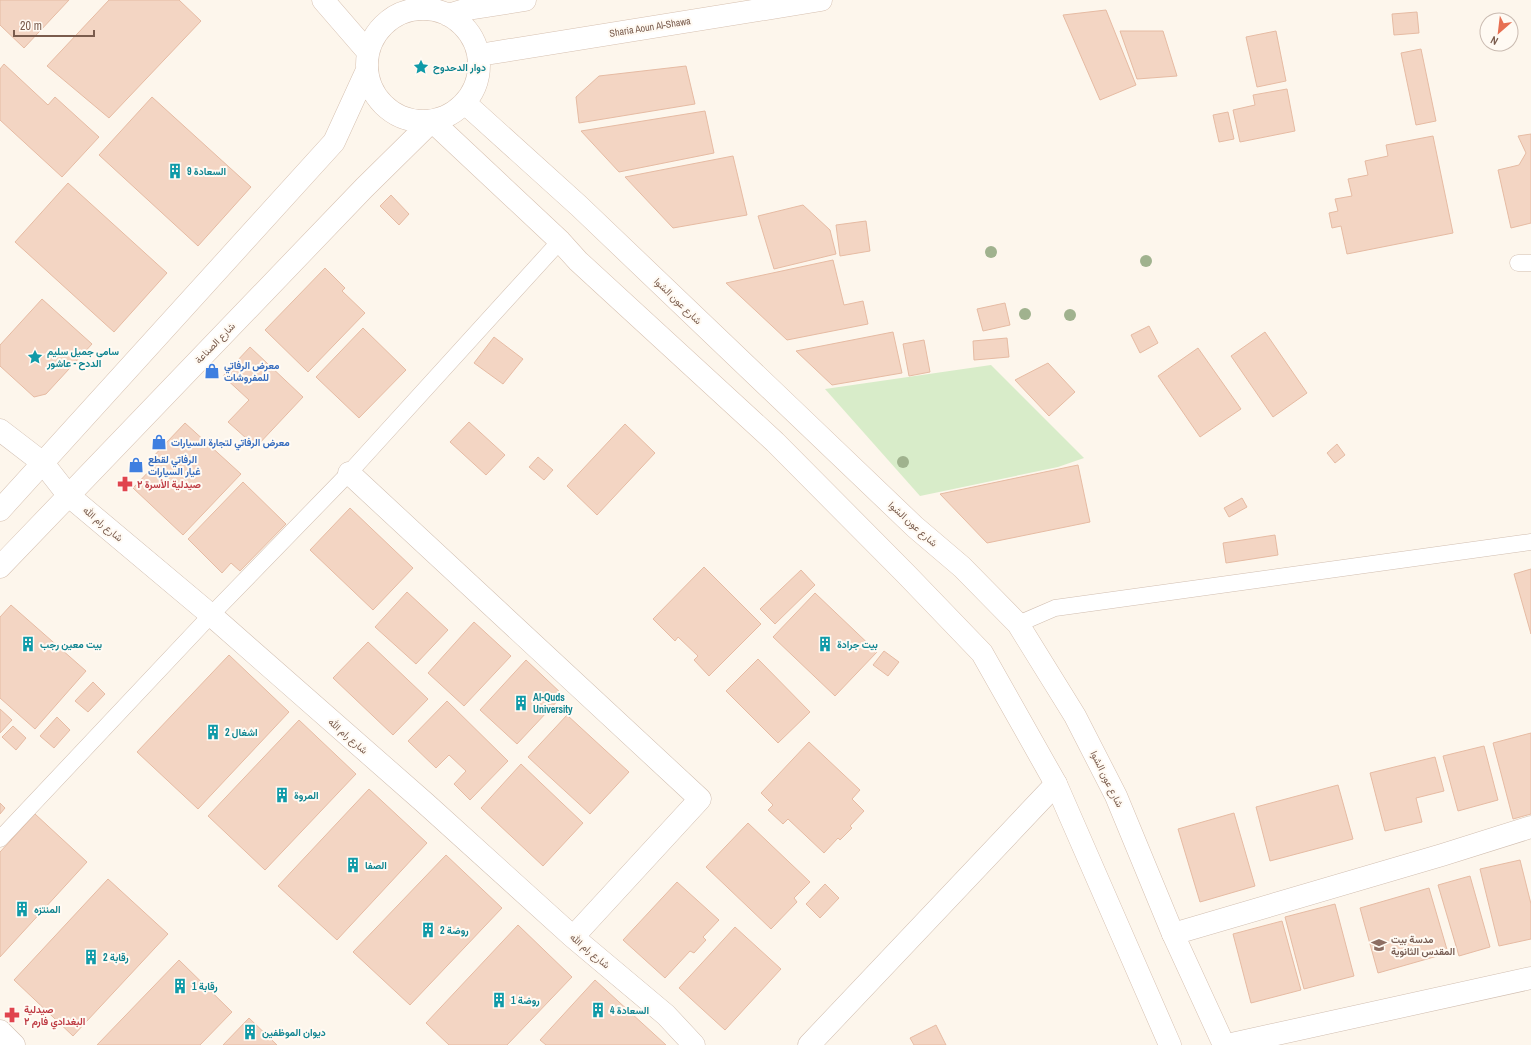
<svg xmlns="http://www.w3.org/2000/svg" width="1531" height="1045" font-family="'Archivo Narrow',Vazirmatn,sans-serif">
	<rect width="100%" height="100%" fill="#fdf6ec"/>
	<path fill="#d8ecc9" d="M 991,365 L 1084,458 L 1058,467 L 920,496 L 825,389 Z"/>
	<path fill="#f3d5c3" stroke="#e6bba3" d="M 0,0 L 69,0 L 24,48 L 0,25 Z
		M 109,0 L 179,0 L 201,21 L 109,118 L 47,66 Z
		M 1106,10 L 1136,85 L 1100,100 L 1063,15 Z
		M 1417,12 L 1419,33 L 1394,35 L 1392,14 Z
		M 1120,31 L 1163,31 L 1177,76 L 1137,79 Z
		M 1276,31 L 1286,81 L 1257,87 L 1246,37 Z
		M 1421,49 L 1436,121 L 1416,125 L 1401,53 Z
		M 4,64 L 48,105 L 55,97 L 99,137 L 62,177 L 0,120 L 0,69 Z
		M 686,66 L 695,104 L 579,123 L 576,97 L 599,76 Z
		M 1287,89 L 1295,131 L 1240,142 L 1233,110 L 1255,105 L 1253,95 Z
		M 152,97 L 251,187 L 198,246 L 99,155 Z
		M 705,111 L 714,153 L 619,172 L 581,131 Z
		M 1228,112 L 1234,139 L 1219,142 L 1213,115 Z
		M 1531,134 L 1531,223 L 1511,228 L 1498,170 L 1519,165 L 1526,153 L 1518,136 Z
		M 1433,136 L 1453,233 L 1347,254 L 1341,226 L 1332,228 L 1329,213 L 1338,211 L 1335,199 L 1352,196 L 1348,179 L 1368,175 L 1365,161 L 1388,156 L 1386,145 Z
		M 733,156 L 747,215 L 673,228 L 625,177 Z
		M 68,183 L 167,273 L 114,332 L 15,242 Z
		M 391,195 L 409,214 L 399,225 L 380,206 Z
		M 803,205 L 830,230 L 836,254 L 774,269 L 758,216 Z
		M 866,221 L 870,251 L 840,256 L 836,225 Z
		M 833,260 L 844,305 L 863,301 L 868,324 L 787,340 L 726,283 Z
		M 325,268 L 345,288 L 342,291 L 365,313 L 308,372 L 265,330 Z
		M 42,299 L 92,344 L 46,394 L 34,397 L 0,366 L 0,345 Z
		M 1005,303 L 1010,325 L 983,331 L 977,309 Z
		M 1149,326 L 1158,343 L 1140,353 L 1131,335 Z
		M 363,328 L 406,370 L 359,418 L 316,377 Z
		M 893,332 L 902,373 L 832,385 L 796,351 Z
		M 1265,332 L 1307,393 L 1273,417 L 1231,356 Z
		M 494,337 L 523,359 L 503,384 L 474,363 Z
		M 1007,338 L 1009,357 L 974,360 L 973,341 Z
		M 924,340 L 930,372 L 909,376 L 903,344 Z
		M 250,347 L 303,397 L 256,447 L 228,422 L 249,400 L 223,376 Z
		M 1198,348 L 1241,409 L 1200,437 L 1158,376 Z
		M 1048,363 L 1075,392 L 1049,416 L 1015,380 Z
		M 469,422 L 505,455 L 486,475 L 450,442 Z
		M 185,423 L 241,474 L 183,535 L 133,488 L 154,466 L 149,461 Z
		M 625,424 L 655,453 L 597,515 L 567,486 Z
		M 1337,444 L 1345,455 L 1335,463 L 1327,453 Z
		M 538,457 L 553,470 L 544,480 L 529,467 Z
		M 1078,465 L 1090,522 L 987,543 L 940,494 Z
		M 243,482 L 286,524 L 240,571 L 231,563 L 222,573 L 188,539 Z
		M 1242,498 L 1247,507 L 1229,517 L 1224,508 Z
		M 350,508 L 413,568 L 373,610 L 310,550 Z
		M 1275,535 L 1278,555 L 1226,563 L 1223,543 Z
		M 704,567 L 761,624 L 709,676 L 694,660 L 698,656 L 678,637 L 675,641 L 653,619 Z
		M 1531,569 L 1531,634 L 1514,574 Z
		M 801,570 L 815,585 L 775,624 L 760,609 Z
		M 407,592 L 448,630 L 416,664 L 375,627 Z
		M 815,593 L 877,652 L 835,696 L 773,637 Z
		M 11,605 L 86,671 L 35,729 L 0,698 L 0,617 Z
		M 474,622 L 511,656 L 464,706 L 428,673 Z
		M 368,642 L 428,699 L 393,735 L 333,678 Z
		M 884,651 L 899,662 L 888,676 L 873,665 Z
		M 229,655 L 289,712 L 198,809 L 137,752 Z
		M 758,659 L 810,712 L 778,743 L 726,691 Z
		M 526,660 L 563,695 L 517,744 L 480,710 Z
		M 93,682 L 105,694 L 88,712 L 75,701 Z
		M 447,701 L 508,761 L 470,800 L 454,784 L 466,771 L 449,755 L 436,768 L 408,741 Z
		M 0,709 L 12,720 L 0,733 Z
		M 567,715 L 629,772 L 590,814 L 528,757 Z
		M 57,717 L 70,730 L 54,748 L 40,736 Z
		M 299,720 L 356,774 L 265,870 L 208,816 Z
		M 13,726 L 26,738 L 16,750 L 2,737 Z
		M 1531,733 L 1531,814 L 1513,819 L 1493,743 Z
		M 809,742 L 860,790 L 852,799 L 864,811 L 850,826 L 852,828 L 840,840 L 838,838 L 824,853 L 788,819 L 783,824 L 768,810 L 773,805 L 761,793 Z
		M 1484,746 L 1498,800 L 1458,811 L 1443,756 Z
		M 1435,757 L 1444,791 L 1416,798 L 1422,822 L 1385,831 L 1370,773 Z
		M 521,764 L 583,823 L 543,866 L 481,808 Z
		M 1338,785 L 1353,839 L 1270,861 L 1256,807 Z
		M 369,789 L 427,843 L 337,940 L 278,886 Z
		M 0,803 L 5,808 L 0,814 Z
		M 1234,813 L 1255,886 L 1200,902 L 1178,829 Z
		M 35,814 L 87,862 L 0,957 L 0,852 Z
		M 748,823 L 810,882 L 794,898 L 797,902 L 771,929 L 706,867 Z
		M 446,855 L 502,908 L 410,1005 L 353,952 Z
		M 1520,860 L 1531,904 L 1531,939 L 1499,946 L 1480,869 Z
		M 1470,876 L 1490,947 L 1459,956 L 1438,885 Z
		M 108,879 L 168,934 L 73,1036 L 14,980 Z
		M 677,882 L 719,920 L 703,937 L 706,940 L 694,953 L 690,951 L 665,978 L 623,940 Z
		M 825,884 L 839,898 L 820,918 L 806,904 Z
		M 1429,888 L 1448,953 L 1378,973 L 1360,908 Z
		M 1335,904 L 1354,976 L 1304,989 L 1285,917 Z
		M 1282,921 L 1301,990 L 1251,1003 L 1233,934 Z
		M 518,925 L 572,977 L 507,1045 L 449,1045 L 426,1023 Z
		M 735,927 L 781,969 L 725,1030 L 679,988 Z
		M 179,960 L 232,1012 L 200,1045 L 97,1045 Z
		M 595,980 L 666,1045 L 546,1045 L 540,1040 Z
		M 249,1018 L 277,1045 L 223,1045 Z
		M 936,1025 L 946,1045 L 914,1045 L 910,1038 Z"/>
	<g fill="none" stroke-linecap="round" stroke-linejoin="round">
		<g stroke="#d1beb0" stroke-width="17">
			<path id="service" d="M 1518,263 L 1531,263
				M 1018,624 L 1055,608 L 1531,542
				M 0,839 L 211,615 L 349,473 L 560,241"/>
		</g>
		<g stroke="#d1beb0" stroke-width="23">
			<path id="minor" d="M 0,430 L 43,463 L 68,495 L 211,615 L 425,803 L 573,937 L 666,1015 L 694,1045
				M 349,473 L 700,799 L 573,937
				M 1173,934 L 1442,855 L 1531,827
				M 0,1031 L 14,1045
				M 809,1045 L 1056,784
				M 1227,1045 L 1531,978"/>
		</g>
		<g stroke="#d6c0b0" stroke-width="23">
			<path id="secondary" d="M 323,0 L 368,52
				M367 65a56 56 0 1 1 112 0a56 56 0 1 1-112 0Z
				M 448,15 L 468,9 L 525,0
				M 479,55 L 821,0
				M 465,103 L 579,206 L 915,527 L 962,567 L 1018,624 L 1075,716 L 1116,796 L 1173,934 L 1224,1045
				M 0,510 L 334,142 L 367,70
				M 0,567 L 364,188 L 432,121 L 560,241 L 578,261 L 775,442 L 906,574 L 982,653 L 1056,784 L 1170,1045"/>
		</g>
		<use href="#service" stroke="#fff" stroke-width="16"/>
		<use href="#minor" stroke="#fff" stroke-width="22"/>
		<use href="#secondary" stroke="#fff" stroke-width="22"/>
	</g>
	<g fill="#a0b28e">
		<circle cx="991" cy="252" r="6"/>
		<circle cx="1146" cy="261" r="6"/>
		<circle cx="1025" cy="314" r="6"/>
		<circle cx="1070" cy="315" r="6"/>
		<circle cx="903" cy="462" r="6"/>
	</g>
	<defs>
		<g id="sight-bare" transform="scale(1.2)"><path d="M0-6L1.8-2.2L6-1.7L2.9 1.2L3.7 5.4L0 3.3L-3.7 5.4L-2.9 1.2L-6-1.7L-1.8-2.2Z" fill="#0f9aa8" stroke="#fffaf3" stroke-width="2.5" paint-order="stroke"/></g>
		<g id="building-bare" transform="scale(1.2)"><path d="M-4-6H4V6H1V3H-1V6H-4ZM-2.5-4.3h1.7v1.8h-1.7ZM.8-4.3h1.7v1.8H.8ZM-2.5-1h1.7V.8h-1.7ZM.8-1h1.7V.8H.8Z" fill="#0f9aa8" stroke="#fffaf3" stroke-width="2.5" paint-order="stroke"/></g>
		<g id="shop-bare" transform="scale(1.2)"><path d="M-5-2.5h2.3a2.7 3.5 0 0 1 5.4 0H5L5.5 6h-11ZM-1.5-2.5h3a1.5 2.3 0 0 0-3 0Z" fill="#3f7fe0" stroke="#fffaf3" stroke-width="2.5" paint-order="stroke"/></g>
		<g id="pharmacy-bare" transform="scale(1.2)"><path d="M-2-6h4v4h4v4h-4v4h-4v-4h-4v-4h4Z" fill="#e0444e" stroke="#fffaf3" stroke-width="2.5" paint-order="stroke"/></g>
		<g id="school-bare" transform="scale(1.2)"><path d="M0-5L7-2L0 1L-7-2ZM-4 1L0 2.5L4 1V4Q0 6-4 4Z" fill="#8d6e63" stroke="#fffaf3" stroke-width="2.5" paint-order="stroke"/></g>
	</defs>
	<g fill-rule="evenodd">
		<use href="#sight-bare" x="421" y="67"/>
		<use href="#building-bare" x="175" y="171"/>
		<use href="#sight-bare" x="35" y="357"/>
		<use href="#shop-bare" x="212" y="371"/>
		<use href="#shop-bare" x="159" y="442"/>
		<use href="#shop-bare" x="136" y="465"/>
		<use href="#pharmacy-bare" x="125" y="484"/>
		<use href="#building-bare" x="28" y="644"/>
		<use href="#building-bare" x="825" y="644"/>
		<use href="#building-bare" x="521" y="703"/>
		<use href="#building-bare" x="213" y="732"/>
		<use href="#building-bare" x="282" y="795"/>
		<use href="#building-bare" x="353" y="865"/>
		<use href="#building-bare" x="22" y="909"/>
		<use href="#building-bare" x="428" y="930"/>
		<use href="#school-bare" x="1379" y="945"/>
		<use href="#building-bare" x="91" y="957"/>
		<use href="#building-bare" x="180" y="986"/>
		<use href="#building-bare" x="499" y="1000"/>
		<use href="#building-bare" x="598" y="1010"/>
		<use href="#pharmacy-bare" x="12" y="1015"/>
		<use href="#building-bare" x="250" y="1032"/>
	</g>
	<g text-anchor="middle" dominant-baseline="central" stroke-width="4" stroke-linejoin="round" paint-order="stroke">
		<g font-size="10" fill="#7a5c4d" stroke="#fffaf3">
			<text transform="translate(650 27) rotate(-9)">Sharia Aoun Al-Shawa</text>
			<text transform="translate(678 301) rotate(44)">شارع عون الشوا</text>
			<text transform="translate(215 343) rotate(-46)">شارع الصناعة</text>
			<text transform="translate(103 524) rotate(40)">شارع رام الله</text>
			<text transform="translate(913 524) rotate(42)">شارع عون الشوا</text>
			<text transform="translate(348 736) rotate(41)">شارع رام الله</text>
			<text transform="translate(1107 779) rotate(64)">شارع عون الشوا</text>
			<text transform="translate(590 951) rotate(40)">شارع رام الله</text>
		</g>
		<g font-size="10" font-weight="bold" fill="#0d838f" stroke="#fffaf3" text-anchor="start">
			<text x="433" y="67">دوار الدحدوح</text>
			<text x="187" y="171">السعادة 9</text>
			<text x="47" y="351">سامي جميل سليم<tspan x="47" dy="12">الددح - عاشور</tspan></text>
			<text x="40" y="644">بيت معين رجب</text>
			<text x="837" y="644">بيت جرادة</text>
			<text x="533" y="697">Al-Quds<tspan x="533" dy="12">University</tspan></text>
			<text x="225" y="732">اشغال 2</text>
			<text x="294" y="795">المروة</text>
			<text x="365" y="865">الصفا</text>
			<text x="34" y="909">المنتزه</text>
			<text x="440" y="930">روضة 2</text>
			<text x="103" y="957">رقابة 2</text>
			<text x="192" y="986">رقابة 1</text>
			<text x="511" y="1000">روضة 1</text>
			<text x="610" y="1010">السعادة 4</text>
			<text x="262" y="1032">ديوان الموظفين</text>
		</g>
		<g font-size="10" font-weight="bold" fill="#366cbe" stroke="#fffaf3" text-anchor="start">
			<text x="224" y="365">معرض الرفاتي<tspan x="224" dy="12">للمفروشات</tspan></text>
			<text x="171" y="442">معرض الرفاتي لتجارة السيارات</text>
			<text x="148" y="459">الرفاتي لقطع<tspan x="148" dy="12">غيار السيارات</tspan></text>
		</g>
		<g font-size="10" font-weight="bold" fill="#be3a42" stroke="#fffaf3" text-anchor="start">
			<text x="137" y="484">صيدلية الأسرة ٢</text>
			<text x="24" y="1009">صيدلية<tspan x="24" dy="12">البغدادي فارم ٢</tspan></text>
		</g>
		<g font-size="10" font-weight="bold" fill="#785e54" stroke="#fffaf3" text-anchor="start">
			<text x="1391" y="939">مدسة بيت<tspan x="1391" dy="12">المقدس الثانوية</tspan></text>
		</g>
	</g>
	<g transform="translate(1499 32) rotate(208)"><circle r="19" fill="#fffaf3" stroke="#cabbb1"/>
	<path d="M0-3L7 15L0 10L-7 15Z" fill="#e76f51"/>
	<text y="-6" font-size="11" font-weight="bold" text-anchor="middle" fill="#7a5c4d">N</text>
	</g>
	<path d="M14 30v6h80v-6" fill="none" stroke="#7a5c4d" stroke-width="2"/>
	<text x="20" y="30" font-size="12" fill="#7a5c4d" stroke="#fffaf3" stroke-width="3" paint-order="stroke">20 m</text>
</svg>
